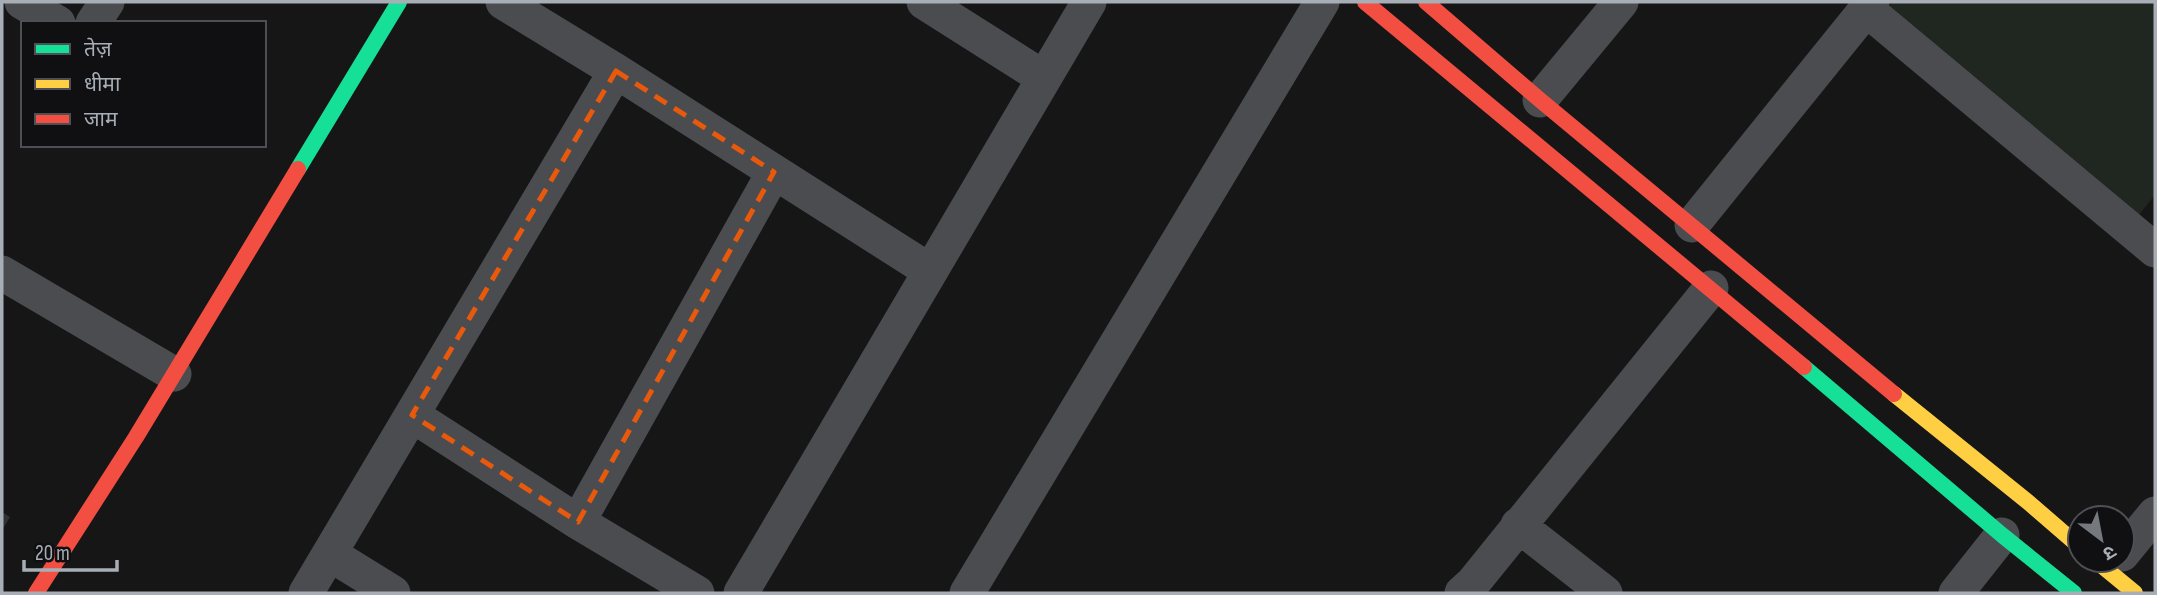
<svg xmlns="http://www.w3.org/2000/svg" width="2157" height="595" font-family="'Sofia Sans Condensed','Noto Sans Devanagari',sans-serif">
	<rect width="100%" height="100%" fill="#161616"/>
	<path fill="#202620" d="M 1892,2 L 2155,2 L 2155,195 L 2138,216 L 1885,10 Z"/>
	<path fill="#303132" d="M 2,512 L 10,517 L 2,530 Z"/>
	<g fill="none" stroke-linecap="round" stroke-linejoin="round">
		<path stroke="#4a4c4f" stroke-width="35" d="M 22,2 L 58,23
			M 503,2 L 616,71 L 930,271
			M 924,2 L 1044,78
			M 1866,9 L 2155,250
			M 93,23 L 107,2
			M 1540,100 L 1621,2
			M 1692,225 L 1872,2
			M 2,273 L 174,374
			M 412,415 L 578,522 L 697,593
			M 578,522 L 774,172
			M 1518,525 L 1605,593
			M 330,554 L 393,593
			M 2122,554 L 2155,514
			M 306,593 L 616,71
			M 741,593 L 1089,2
			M 967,593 L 1322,2
			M 1462,593 L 1473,583 L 1711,288
			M 1956,593 L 2002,535"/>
		<path stroke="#16e098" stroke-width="16" d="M 298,169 L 399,2
			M 1804,367 L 2002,535 L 2074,593"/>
		<path stroke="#ffcf43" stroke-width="16" d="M 1894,394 L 2028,502 L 2080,547
			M 2095,560 L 2135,593"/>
		<path stroke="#f24e42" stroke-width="16" d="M 1365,2 L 1804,367
			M 1426,2 L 1540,100 L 1894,394
			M 36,593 L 136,437 L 298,169"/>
	</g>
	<path fill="none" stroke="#e8590c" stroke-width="5" stroke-dasharray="14 9" stroke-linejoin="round" d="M 616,71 L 774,172 L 578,522 L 412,415 Z"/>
	<rect width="2157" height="595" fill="none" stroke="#a8aeb6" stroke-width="7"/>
	<rect x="21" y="21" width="245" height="126" fill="#101012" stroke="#4d4f54" stroke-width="2"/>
	<rect x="35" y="44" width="35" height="10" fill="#16e098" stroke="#4d4f54" stroke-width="2"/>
	<text x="84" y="56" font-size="21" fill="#a8aeb6">तेज़</text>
	<rect x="35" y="79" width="35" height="10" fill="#ffcf43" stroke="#4d4f54" stroke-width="2"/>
	<text x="84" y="91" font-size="21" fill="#a8aeb6">धीमा</text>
	<rect x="35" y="114" width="35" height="10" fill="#f24e42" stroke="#4d4f54" stroke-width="2"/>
	<text x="84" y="126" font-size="21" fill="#a8aeb6">जाम</text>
	<g transform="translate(2101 539) rotate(148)"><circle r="33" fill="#101012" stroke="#4d4f54" stroke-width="2"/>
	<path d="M0-5L12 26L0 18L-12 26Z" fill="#75797e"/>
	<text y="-10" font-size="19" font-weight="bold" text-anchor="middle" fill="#a8aeb6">उ</text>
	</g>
	<path d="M24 560v10h93v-10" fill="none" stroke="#a8aeb6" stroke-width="3.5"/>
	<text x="35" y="560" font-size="21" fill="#a8aeb6" stroke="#101012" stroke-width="5" paint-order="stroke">20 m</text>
</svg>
